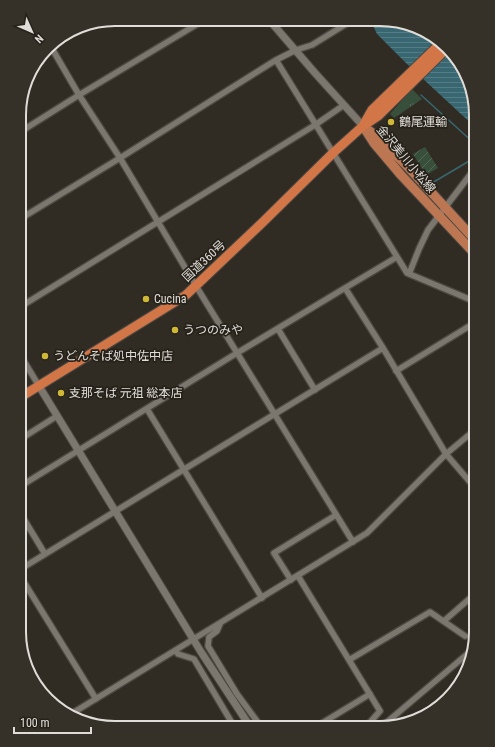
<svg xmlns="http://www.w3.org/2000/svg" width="495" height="747" font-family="'Roboto Condensed','Noto Sans JP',sans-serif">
	<defs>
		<pattern id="grass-tufts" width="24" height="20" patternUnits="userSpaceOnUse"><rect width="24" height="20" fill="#384f3c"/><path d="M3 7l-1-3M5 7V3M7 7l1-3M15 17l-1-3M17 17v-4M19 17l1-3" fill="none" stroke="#546857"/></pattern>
		<pattern id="garden-furrows" width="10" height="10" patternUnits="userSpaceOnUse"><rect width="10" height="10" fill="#384f3c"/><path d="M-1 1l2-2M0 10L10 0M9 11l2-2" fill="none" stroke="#546857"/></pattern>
		<pattern id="water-rules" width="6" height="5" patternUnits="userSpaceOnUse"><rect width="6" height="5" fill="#386771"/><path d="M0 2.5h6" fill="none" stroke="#547c84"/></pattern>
	</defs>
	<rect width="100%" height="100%" fill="#302c24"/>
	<path fill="url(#grass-tufts)" d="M 412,89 L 422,99 L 394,118 L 390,114 Z"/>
	<path fill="url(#garden-furrows)" d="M 425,147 L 438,168 L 426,175 L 413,154 Z"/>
	<path fill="url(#water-rules)" d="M 371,21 L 399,21 L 439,39 L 469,78 L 476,115 L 476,128 L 407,64 L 377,34 Z"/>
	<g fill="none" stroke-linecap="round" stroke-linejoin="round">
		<path stroke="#386771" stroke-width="1.5" d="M 421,95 L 476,145
			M 432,183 L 476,157"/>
		<g stroke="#4c4842" stroke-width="8">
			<path id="minor" d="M 50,45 L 79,95 L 120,158 L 196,286 L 353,542
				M 276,60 L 407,273 L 476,302
				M 20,132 L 79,95 L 199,23
				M 20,219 L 120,158 L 276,60 L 296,50 L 312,45 L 346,24
				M 409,274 L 419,249 L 428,230 L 476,167
				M 345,288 L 397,257
				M 20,307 L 315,125 L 344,105
				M 278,329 L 315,390
				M 19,353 L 39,386
				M 396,371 L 476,322
				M 147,409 L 262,598
				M 19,440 L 57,416
				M 19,487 L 237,353 L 345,288 L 383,348
				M 19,511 L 45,554
				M 19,570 L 383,348 L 446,454 L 476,489
				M 19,574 L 96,699
				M 298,576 L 380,711 L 365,728
				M 291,580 L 274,553 L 336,515
				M 444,621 L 476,593
				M 220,624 L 217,631 L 209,637 L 208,646 L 237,694 L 262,728
				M 176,651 L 178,654 L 194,659 L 235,728
				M 349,660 L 430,612 L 465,636
				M 71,714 L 367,533 L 446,454 L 476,429
				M 314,728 L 370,694
				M 380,728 L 472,650"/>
		</g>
		<g stroke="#4c4842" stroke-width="9">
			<path id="tertiary" d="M 271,22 L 315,73 L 363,126
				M 39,386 L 201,652 L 251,728"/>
		</g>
		<g stroke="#4c4842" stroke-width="11">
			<path id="primary" d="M 363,126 L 374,143 L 401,175 L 476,255
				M 367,129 L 379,138 L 408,167 L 476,241"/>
		</g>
		<g stroke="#4c4842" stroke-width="11">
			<path id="trunk" d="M 364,124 L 372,110 L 442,42
				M 19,398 L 186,295 L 264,221 L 333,153 L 363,126 L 378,116 L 446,49"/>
		</g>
		<use href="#minor" stroke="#7c776e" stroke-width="5.5"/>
		<use href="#tertiary" stroke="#7c776e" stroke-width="7"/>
		<use href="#primary" stroke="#bc7652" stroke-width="9"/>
		<use href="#trunk" stroke="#d27648" stroke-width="9"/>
	</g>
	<g fill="#d0b837" stroke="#26221a" stroke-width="1.5">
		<circle cx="391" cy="122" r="4"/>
		<circle cx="146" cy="299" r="4"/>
		<circle cx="175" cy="330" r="4"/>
		<circle cx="45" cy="356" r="4"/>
		<circle cx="61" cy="393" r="4"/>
	</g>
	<g text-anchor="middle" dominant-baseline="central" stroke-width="3.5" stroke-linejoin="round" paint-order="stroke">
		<g font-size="12" fill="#e0ddd8" stroke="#26221a" text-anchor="start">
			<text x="399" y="122">鶴尾運輸</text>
			<text x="154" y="299">Cucina</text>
			<text x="183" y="330">うつのみや</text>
			<text x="53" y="356">うどんそば処中佐中店</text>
			<text x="69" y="393">支那そば 元祖 総本店</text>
		</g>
		<g font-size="12" fill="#e0ddd8" stroke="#26221a">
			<text transform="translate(406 159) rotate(50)">金沢美川小松線</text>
			<text transform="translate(204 261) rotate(-43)">国道360号</text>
		</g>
	</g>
	<path d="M0 0H495V747H0ZM115 26H380A89 89 0 0 1 469 115V632A89 89 0 0 1 380 721H115A89 89 0 0 1 26 632V115A89 89 0 0 1 115 26Z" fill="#353129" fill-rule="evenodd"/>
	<path fill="none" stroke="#e0ddd8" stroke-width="2" d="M115 26H380A89 89 0 0 1 469 115V632A89 89 0 0 1 380 721H115A89 89 0 0 1 26 632V115A89 89 0 0 1 115 26Z"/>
	<g transform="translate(32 32) rotate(135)" stroke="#26221a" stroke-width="3" paint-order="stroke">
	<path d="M0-3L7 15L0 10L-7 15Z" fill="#e0ddd8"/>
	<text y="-6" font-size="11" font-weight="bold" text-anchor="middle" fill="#e0ddd8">N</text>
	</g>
	<path d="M14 727v6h77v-6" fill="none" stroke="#e0ddd8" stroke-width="2"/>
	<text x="20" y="727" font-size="12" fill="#e0ddd8" stroke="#26221a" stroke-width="3" paint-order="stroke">100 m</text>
</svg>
